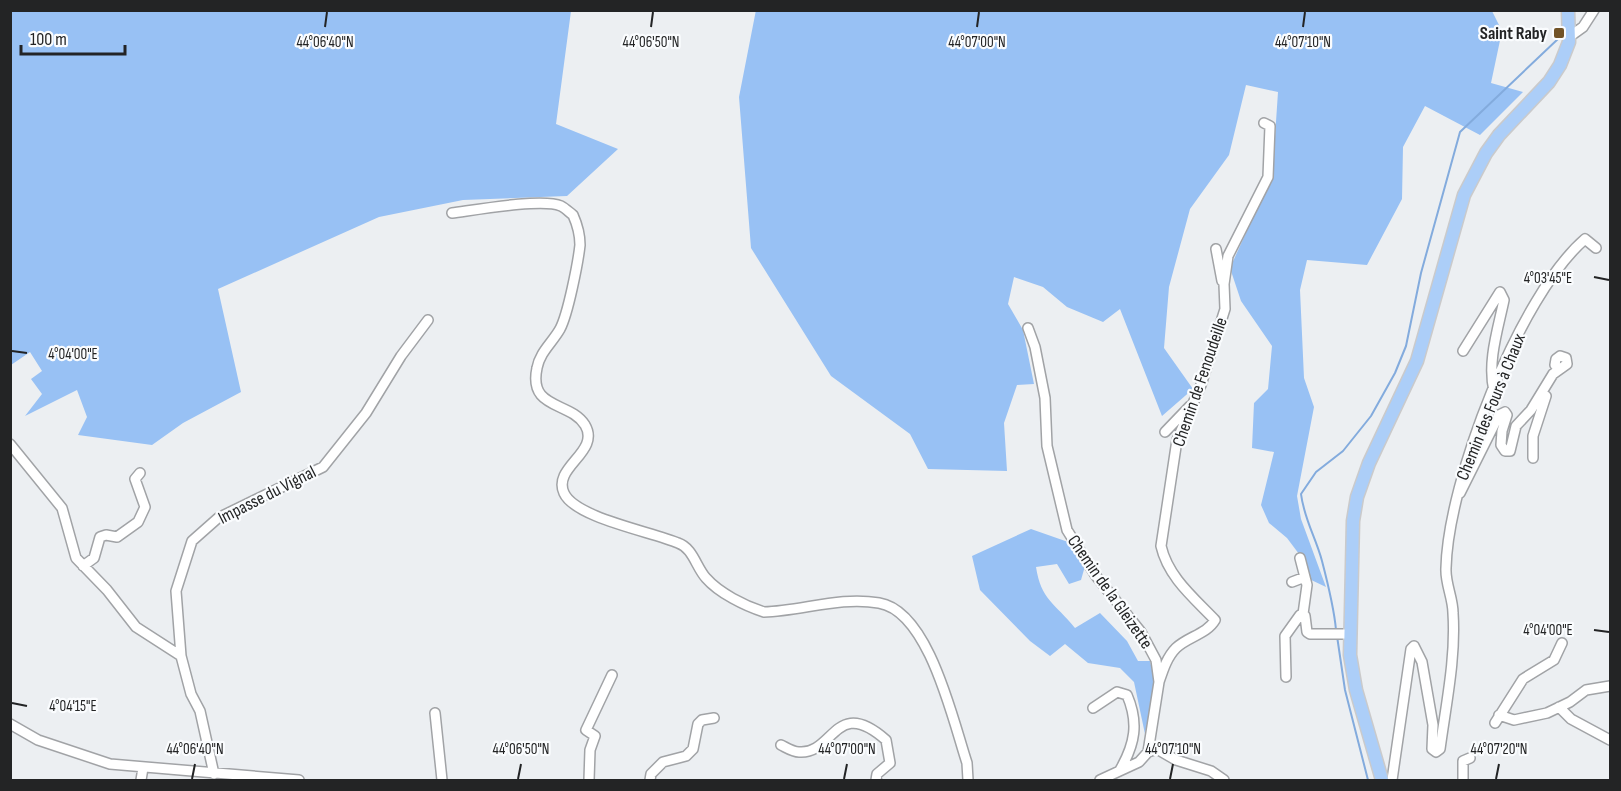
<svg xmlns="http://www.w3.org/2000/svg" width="1621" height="791" font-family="'Sofia Sans Condensed',sans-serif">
	<rect width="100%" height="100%" fill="#eceff2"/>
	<path fill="#98c1f4" d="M 11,10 L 571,11 L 556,124 L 618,149 L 567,196 L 463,200 L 379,217 L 218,289 L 241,392 L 183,423 L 152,445 L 78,435 L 87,417 L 77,390 L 25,416 L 42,394 L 31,379 L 42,371 L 30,352 L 11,365 Z
		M 756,10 L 1492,11 L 1502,31 L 1491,83 L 1523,92 L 1480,135 L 1425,106 L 1403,147 L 1402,199 L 1367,265 L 1307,260 L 1300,290 L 1304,378 L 1314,407 L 1297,496 L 1301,519 L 1326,587 L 1307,578 L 1302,558 L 1287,538 L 1269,523 L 1261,505 L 1274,452 L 1252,448 L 1254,403 L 1268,389 L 1272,346 L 1241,301 L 1230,268 L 1259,204 L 1272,181 L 1278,92 L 1246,85 L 1229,155 L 1190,209 L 1169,287 L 1164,348 L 1193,389 L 1162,416 L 1120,309 L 1103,322 L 1067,307 L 1043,287 L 1014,277 L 1008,304 L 1023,330 L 1034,384 L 1017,385 L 1004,423 L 1007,471 L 928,469 L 910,434 L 831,376 L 751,248 L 739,97 Z
		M 1031,529 L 1071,543 L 1085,566 L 1081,580 L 1069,584 L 1057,564 L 1036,567 C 1041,600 1055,603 1075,628 L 1100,613 L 1127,641 L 1138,661 L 1150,661 L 1155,683 L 1145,734 L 1134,682 L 1120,668 L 1088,663 L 1065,644 L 1050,656 L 1030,641 L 980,590 L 972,556 Z"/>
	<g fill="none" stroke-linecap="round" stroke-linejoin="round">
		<path stroke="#83abdd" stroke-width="2" d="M 1336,630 C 1334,607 1328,584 1322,561 C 1316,538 1304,519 1301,494 L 1316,472 L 1343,451 L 1371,416 L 1395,373 L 1406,346 L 1421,273 L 1460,132 L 1559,38
			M 1337,636 L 1345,690 L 1368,780"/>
		<g stroke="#a1a3a6" stroke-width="12">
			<path id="minor" d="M 1569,37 L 1583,27 L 1594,10
				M 452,213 C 475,210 542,198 561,206 C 565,208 569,212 573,215 C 577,224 580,235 580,245 C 578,263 568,314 560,329 C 552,343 540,352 537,368 C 528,410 570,401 585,425 C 601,452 552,467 564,493 C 575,518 653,532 678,543 C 693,548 696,567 706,578 C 719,593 745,606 764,612 C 802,611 840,596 879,603 C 929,611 953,721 967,763 L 968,780
				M 1216,249 L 1222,281
				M 1028,328 L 1035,347 L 1045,398 L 1047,446 L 1067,530 L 1096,576 L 1141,632 L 1156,660 L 1159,682 L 1148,752
				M 1463,351 L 1500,292 L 1504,300 C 1498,329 1487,362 1494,391
				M 1165,432 L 1190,406
				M 10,444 L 62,508 L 76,558 L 107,590 L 136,627 L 181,656 L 191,694 L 200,711 L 214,774
				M 1533,458 L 1533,436 L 1546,396
				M 1460,493 L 1499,415 L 1505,412 L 1507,415 L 1502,431 L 1501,445 L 1505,451 L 1510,451 L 1516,426 L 1531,410 L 1553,374 L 1567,364 L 1566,358 L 1560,356 L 1556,359 L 1555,365 L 1559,369
				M 1300,558 L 1307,585 L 1303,614
				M 83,566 L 94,558 L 100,537 L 106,535 L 117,537 L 138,522 L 145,507 L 135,479 L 140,473
				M 1292,582 L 1305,577
				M 181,656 L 176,591 L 192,541 L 218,518 L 323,467 L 366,413 L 401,356 L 428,320
				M 1286,677 L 1285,636 L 1300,615 L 1305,616 L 1307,632 L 1310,634 L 1350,634
				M 1159,682 C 1163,670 1167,657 1176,648 C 1187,637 1207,634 1215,620 C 1194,598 1168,577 1161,546 L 1177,440 L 1201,385 L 1225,309 L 1224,284 L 1228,256 L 1268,177 L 1270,126 L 1264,123
				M 1559,707 L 1571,719 L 1610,740
				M 1093,708 L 1117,692 L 1127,695 C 1139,723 1135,744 1120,770
				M 435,713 L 442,780
				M 1499,715 L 1514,720 L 1547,713 L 1570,702 L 1586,690 L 1610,686
				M 1495,723 L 1523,679 L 1554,660 L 1562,643
				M 10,724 L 38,740 L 110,764 L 299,780
				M 781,745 C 787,748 793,752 799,752 C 834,755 835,695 886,740 L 890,763 L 877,774 L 876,780
				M 141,780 L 143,768
				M 589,780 L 590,750 L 595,736 L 586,730 L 612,675
				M 650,780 L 651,774 L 663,762 L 686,756 L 693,749 L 698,724 L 702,720 L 714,718
				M 1100,780 L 1139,762 L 1148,752 L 1157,749 L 1176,760 L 1211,771 L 1224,780
				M 1392,780 L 1411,649 L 1414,646 L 1422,662 L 1433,725 L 1432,749 L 1436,752 L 1440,749 C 1446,704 1456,658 1453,613 C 1453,598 1445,583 1446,568 C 1448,481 1519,296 1585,239 L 1596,248
				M 1463,780 L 1463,761 L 1470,758"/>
		</g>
		<g stroke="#cacacb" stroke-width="15">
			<path id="major" d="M 1382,780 L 1356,690 L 1350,655 L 1353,521 L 1357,497 L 1369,463 L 1417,361 L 1464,195 L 1486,153 L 1499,135 L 1549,82 L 1560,65 L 1569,42 L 1568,10"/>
		</g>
		<use href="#minor" stroke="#fff" stroke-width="9"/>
		<use href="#major" stroke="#accef8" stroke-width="12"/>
	</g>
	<path fill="none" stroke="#232425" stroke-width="2" d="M 325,27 L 327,12M 651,27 L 653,12M 977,27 L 979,12M 1303,27 L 1305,12M 1594,277 L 1609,280M 12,351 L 27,353M 1594,630 L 1609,632M 12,703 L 27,706M 192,779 L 195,764M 518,779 L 521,764M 844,779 L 847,764M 1170,779 L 1173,764M 1496,779 L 1499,764"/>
	<rect fill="#715327" stroke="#fafcfe" stroke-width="2" x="1553" y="27" width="12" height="12" rx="3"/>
	<g text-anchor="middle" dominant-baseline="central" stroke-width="4.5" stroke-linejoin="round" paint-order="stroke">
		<g font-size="18" font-weight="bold" fill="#232425" stroke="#fafcfe" text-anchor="end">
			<text x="1547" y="33">Saint Raby</text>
		</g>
		<g font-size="18" fill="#232425" stroke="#fafcfe">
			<text transform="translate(1200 382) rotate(-71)">Chemin de Fenoudeille</text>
			<text transform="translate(1491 407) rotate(-68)">Chemin des Fours à Chaux</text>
			<text transform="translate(267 495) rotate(-27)">Impasse du Vignal</text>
			<text transform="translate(1110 592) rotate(55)">Chemin de la Gleizette</text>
		</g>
	</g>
	<g font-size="15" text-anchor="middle" fill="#232425" stroke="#fafcfe" stroke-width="4.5" stroke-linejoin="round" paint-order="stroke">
		<text x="325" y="47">44°06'40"N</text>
		<text x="651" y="47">44°06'50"N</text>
		<text x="977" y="47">44°07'00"N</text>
		<text x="1303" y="47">44°07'10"N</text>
		<text x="1548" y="283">4°03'45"E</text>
		<text x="73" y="359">4°04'00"E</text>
		<text x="1548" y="635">4°04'00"E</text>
		<text x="73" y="711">4°04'15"E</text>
		<text x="195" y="754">44°06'40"N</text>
		<text x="521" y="754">44°06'50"N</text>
		<text x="847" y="754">44°07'00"N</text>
		<text x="1173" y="754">44°07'10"N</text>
		<text x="1499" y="754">44°07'20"N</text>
	</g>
	<rect width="1621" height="791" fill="none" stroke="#232425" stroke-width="24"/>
	<path d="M21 45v9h104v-9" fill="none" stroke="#232425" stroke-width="3"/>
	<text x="30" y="45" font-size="18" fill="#232425" stroke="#fafcfe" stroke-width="4.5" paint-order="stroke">100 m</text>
</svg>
